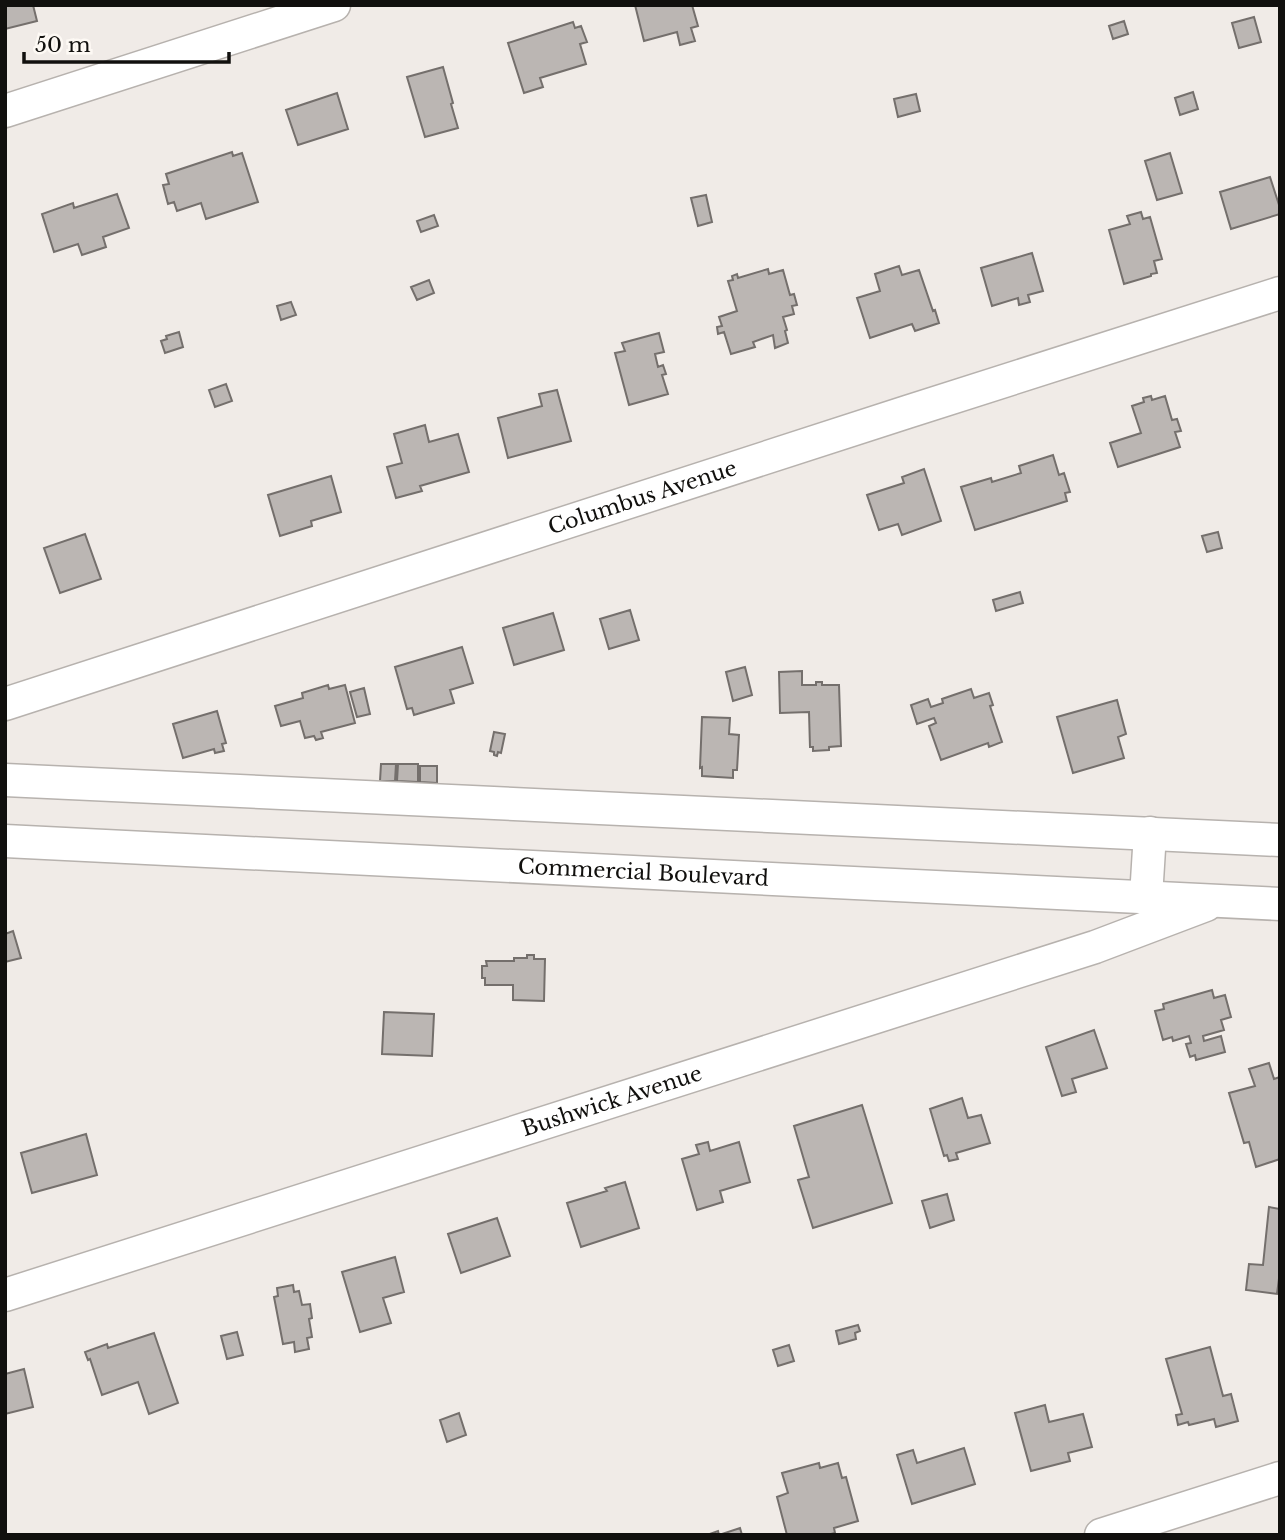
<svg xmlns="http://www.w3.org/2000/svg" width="1285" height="1540" font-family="'Libre Baskerville',serif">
	<rect width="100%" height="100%" fill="#f0ebe7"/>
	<path fill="#bbb6b3" stroke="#746f6c" stroke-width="2" d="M 5,5 L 33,5 L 37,21 L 5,29 Z
		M 635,5 L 692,5 L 698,26 L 691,28 L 695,41 L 680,45 L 677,32 L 644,41 Z
		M 1254,17 L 1261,42 L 1239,48 L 1232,23 Z
		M 1124,21 L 1128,34 L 1113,39 L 1109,26 Z
		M 573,22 L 575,28 L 581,26 L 587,42 L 580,44 L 586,64 L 540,78 L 543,87 L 524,93 L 508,43 Z
		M 443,67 L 453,103 L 451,104 L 458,128 L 425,137 L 407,77 Z
		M 1193,92 L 1198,109 L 1180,115 L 1175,98 Z
		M 337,93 L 348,129 L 298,145 L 286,110 Z
		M 916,94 L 920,111 L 898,117 L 894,99 Z
		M 232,152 L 233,156 L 242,153 L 258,202 L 206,219 L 201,203 L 177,211 L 174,202 L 168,204 L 163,185 L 169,184 L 166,174 Z
		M 1170,153 L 1182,193 L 1157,200 L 1145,161 Z
		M 1270,177 L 1280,208 L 1280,214 L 1231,229 L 1220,192 Z
		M 117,194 L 129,228 L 103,237 L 106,247 L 82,255 L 78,244 L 54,252 L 42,214 L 73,203 L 74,208 Z
		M 706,195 L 712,222 L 698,226 L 691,198 Z
		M 1141,212 L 1143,219 L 1150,217 L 1162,259 L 1154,261 L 1157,273 L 1151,274 L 1151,276 L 1124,284 L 1109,230 L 1130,224 L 1127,216 Z
		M 434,215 L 438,226 L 421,232 L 417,221 Z
		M 1032,253 L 1043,291 L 1028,295 L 1030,302 L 1019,305 L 1018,298 L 992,306 L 981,268 Z
		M 899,266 L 902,275 L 919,270 L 933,311 L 935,310 L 939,323 L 915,331 L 912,324 L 870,338 L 857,298 L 880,291 L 875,274 Z
		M 768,269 L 769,274 L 783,270 L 790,295 L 794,294 L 797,305 L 792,306 L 794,314 L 783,317 L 787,330 L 785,331 L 788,343 L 775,348 L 773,335 L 753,342 L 755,347 L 731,354 L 724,332 L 718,334 L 717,327 L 722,326 L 719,317 L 737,311 L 728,281 L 733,280 L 732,276 L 737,274 L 738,278 Z
		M 429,280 L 434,293 L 417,300 L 411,287 Z
		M 291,302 L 296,315 L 281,320 L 277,306 Z
		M 179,332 L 183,347 L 165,353 L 161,341 L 167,339 L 166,336 Z
		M 659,333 L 664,352 L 655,354 L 658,367 L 663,365 L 666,374 L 662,375 L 668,394 L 629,405 L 615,353 L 625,351 L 622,343 Z
		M 226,384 L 232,401 L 215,407 L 209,390 Z
		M 557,390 L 571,441 L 508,458 L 498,418 L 542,406 L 539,394 Z
		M 1151,396 L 1152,400 L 1165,396 L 1172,420 L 1177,419 L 1181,431 L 1175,432 L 1180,447 L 1118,467 L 1110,443 L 1141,433 L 1132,406 L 1144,402 L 1143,398 Z
		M 425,425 L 429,442 L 458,434 L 469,472 L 420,486 L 422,491 L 396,498 L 387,467 L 402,463 L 394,434 Z
		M 1053,455 L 1059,475 L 1064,473 L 1070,492 L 1065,493 L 1067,501 L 975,530 L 961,487 L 991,478 L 992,482 L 1021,473 L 1019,466 Z
		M 924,469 L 941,521 L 902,535 L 898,524 L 879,530 L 867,495 L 904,483 L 902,477 Z
		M 331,476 L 341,512 L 311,521 L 312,526 L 280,536 L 268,495 Z
		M 1218,532 L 1222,548 L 1207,552 L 1202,536 Z
		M 85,534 L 101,579 L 60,593 L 44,548 Z
		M 1020,592 L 1023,603 L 996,611 L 993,600 Z
		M 630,610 L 639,640 L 609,649 L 600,619 Z
		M 553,613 L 564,650 L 514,665 L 503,628 Z
		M 462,647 L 473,683 L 450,690 L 454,703 L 414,715 L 412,708 L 407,709 L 395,667 Z
		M 745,667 L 752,695 L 733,701 L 726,672 Z
		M 802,671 L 802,685 L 816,685 L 816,682 L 822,682 L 822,685 L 839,685 L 841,746 L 829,747 L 829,750 L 813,751 L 813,747 L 810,747 L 809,712 L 780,713 L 779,672 Z
		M 328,685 L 329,689 L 345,685 L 355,723 L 321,732 L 323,738 L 316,740 L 314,736 L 305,738 L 300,721 L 281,726 L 275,706 L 303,698 L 302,693 Z
		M 364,688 L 370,714 L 357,717 L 350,692 Z
		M 971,689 L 974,698 L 989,693 L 993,705 L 990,706 L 1002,742 L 989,747 L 988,743 L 941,760 L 929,726 L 936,723 L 934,718 L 917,724 L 911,705 L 928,699 L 931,707 L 943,703 L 942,699 Z
		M 1117,700 L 1126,734 L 1118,737 L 1124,758 L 1073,773 L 1057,717 Z
		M 217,711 L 226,743 L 222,744 L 224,751 L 215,753 L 214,749 L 183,758 L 173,724 Z
		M 702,717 L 730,718 L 729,734 L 739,735 L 737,770 L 733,770 L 733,778 L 702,776 L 702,767 L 700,768 Z
		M 494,732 L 505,734 L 501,753 L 498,752 L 497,756 L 494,755 L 494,752 L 490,751 Z
		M 381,764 L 396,764 L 395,781 L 380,781 Z
		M 398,764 L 418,764 L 418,782 L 397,781 Z
		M 420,766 L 437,766 L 437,783 L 420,782 Z
		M 13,931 L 21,958 L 5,962 L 5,934 Z
		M 527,955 L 534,955 L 534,959 L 545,959 L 544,1001 L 513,1000 L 513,985 L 485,985 L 485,978 L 482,978 L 482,966 L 487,966 L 486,961 L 514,961 L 514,958 L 527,958 Z
		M 1212,990 L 1214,998 L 1225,995 L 1231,1017 L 1221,1020 L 1224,1030 L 1203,1036 L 1204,1041 L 1221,1036 L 1225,1052 L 1196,1060 L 1195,1055 L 1190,1057 L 1186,1044 L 1191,1043 L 1189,1036 L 1173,1041 L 1172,1037 L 1163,1040 L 1155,1011 L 1164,1009 L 1163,1004 Z
		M 384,1012 L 434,1014 L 432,1056 L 382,1054 Z
		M 1094,1030 L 1107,1068 L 1072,1079 L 1076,1092 L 1062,1096 L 1046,1047 Z
		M 1269,1063 L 1274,1079 L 1280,1077 L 1280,1159 L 1256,1167 L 1249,1142 L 1244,1143 L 1229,1093 L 1255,1086 L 1249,1069 Z
		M 962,1098 L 968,1118 L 981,1115 L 990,1143 L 956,1153 L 958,1159 L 949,1161 L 947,1155 L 944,1156 L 930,1109 Z
		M 862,1105 L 892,1203 L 813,1228 L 798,1180 L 809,1177 L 794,1126 Z
		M 86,1134 L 97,1175 L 32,1193 L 21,1153 Z
		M 708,1142 L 710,1151 L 739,1142 L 750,1182 L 720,1191 L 723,1202 L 697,1210 L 682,1159 L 699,1154 L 696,1145 Z
		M 625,1182 L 639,1228 L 581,1247 L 567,1203 L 607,1191 L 605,1188 Z
		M 947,1194 L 954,1220 L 930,1228 L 922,1201 Z
		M 1269,1207 L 1280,1209 L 1280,1271 L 1277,1294 L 1246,1290 L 1249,1264 L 1263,1265 Z
		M 497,1218 L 510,1256 L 461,1273 L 448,1234 Z
		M 395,1257 L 404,1292 L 383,1298 L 391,1323 L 360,1332 L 342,1272 Z
		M 293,1285 L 294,1292 L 299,1291 L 302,1305 L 310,1304 L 312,1318 L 309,1319 L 312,1337 L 307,1338 L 309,1349 L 295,1352 L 294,1342 L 283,1344 L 274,1297 L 278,1296 L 277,1288 Z
		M 858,1325 L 860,1331 L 855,1333 L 856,1339 L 839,1344 L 836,1331 Z
		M 237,1332 L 243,1355 L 227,1359 L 221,1336 Z
		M 154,1333 L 178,1403 L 149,1414 L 138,1382 L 102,1395 L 90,1359 L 88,1360 L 85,1352 L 107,1344 L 108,1348 Z
		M 789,1345 L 794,1361 L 778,1366 L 773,1350 Z
		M 1210,1347 L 1223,1396 L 1231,1394 L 1238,1421 L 1216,1427 L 1214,1419 L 1189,1425 L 1188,1422 L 1178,1425 L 1176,1415 L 1182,1414 L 1166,1359 Z
		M 24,1369 L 33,1407 L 5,1414 L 5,1374 Z
		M 1045,1405 L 1049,1422 L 1083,1414 L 1092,1447 L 1068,1453 L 1070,1461 L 1031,1471 L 1015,1413 Z
		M 459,1413 L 466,1435 L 447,1442 L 440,1420 Z
		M 964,1448 L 975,1484 L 912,1504 L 897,1455 L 913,1450 L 917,1463 Z
		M 819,1463 L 820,1468 L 838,1463 L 842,1478 L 846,1477 L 858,1521 L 834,1528 L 835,1533 L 827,1535 L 787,1535 L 777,1497 L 788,1493 L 782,1473 Z
		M 740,1528 L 742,1535 L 707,1535 L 718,1531 L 719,1535 Z"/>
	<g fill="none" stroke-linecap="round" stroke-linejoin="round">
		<g stroke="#b7b2ae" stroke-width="35">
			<g id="minor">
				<path d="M 5,111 L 334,5"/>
				<path id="s1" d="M 5,704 L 907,412 L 1280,293"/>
				<path d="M 5,780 L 1280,840"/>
				<path id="s2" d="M 5,841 L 1280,904"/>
				<path d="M 1146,897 L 1150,833"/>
				<path id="s3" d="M 5,1295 L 1095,947 L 1206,905"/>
				<path d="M 1101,1535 L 1280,1478"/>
			</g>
		</g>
		<use href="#minor" stroke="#fff" stroke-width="32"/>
	</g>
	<g text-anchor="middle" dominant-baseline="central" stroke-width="5" stroke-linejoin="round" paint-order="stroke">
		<g font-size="21" fill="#11100e" stroke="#fdf9f4">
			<text stroke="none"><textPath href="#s1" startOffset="670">Columbus Avenue</textPath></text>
			<text stroke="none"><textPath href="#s2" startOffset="639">Commercial Boulevard</textPath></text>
			<text stroke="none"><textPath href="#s3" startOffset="637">Bushwick Avenue</textPath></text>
		</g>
	</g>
	<rect width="1285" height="1540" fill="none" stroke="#11100e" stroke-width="14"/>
	<path d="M24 52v10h205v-10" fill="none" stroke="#11100e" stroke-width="3.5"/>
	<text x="35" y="52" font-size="21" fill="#11100e" stroke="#fdf9f4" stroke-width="5" paint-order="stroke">50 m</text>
</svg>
